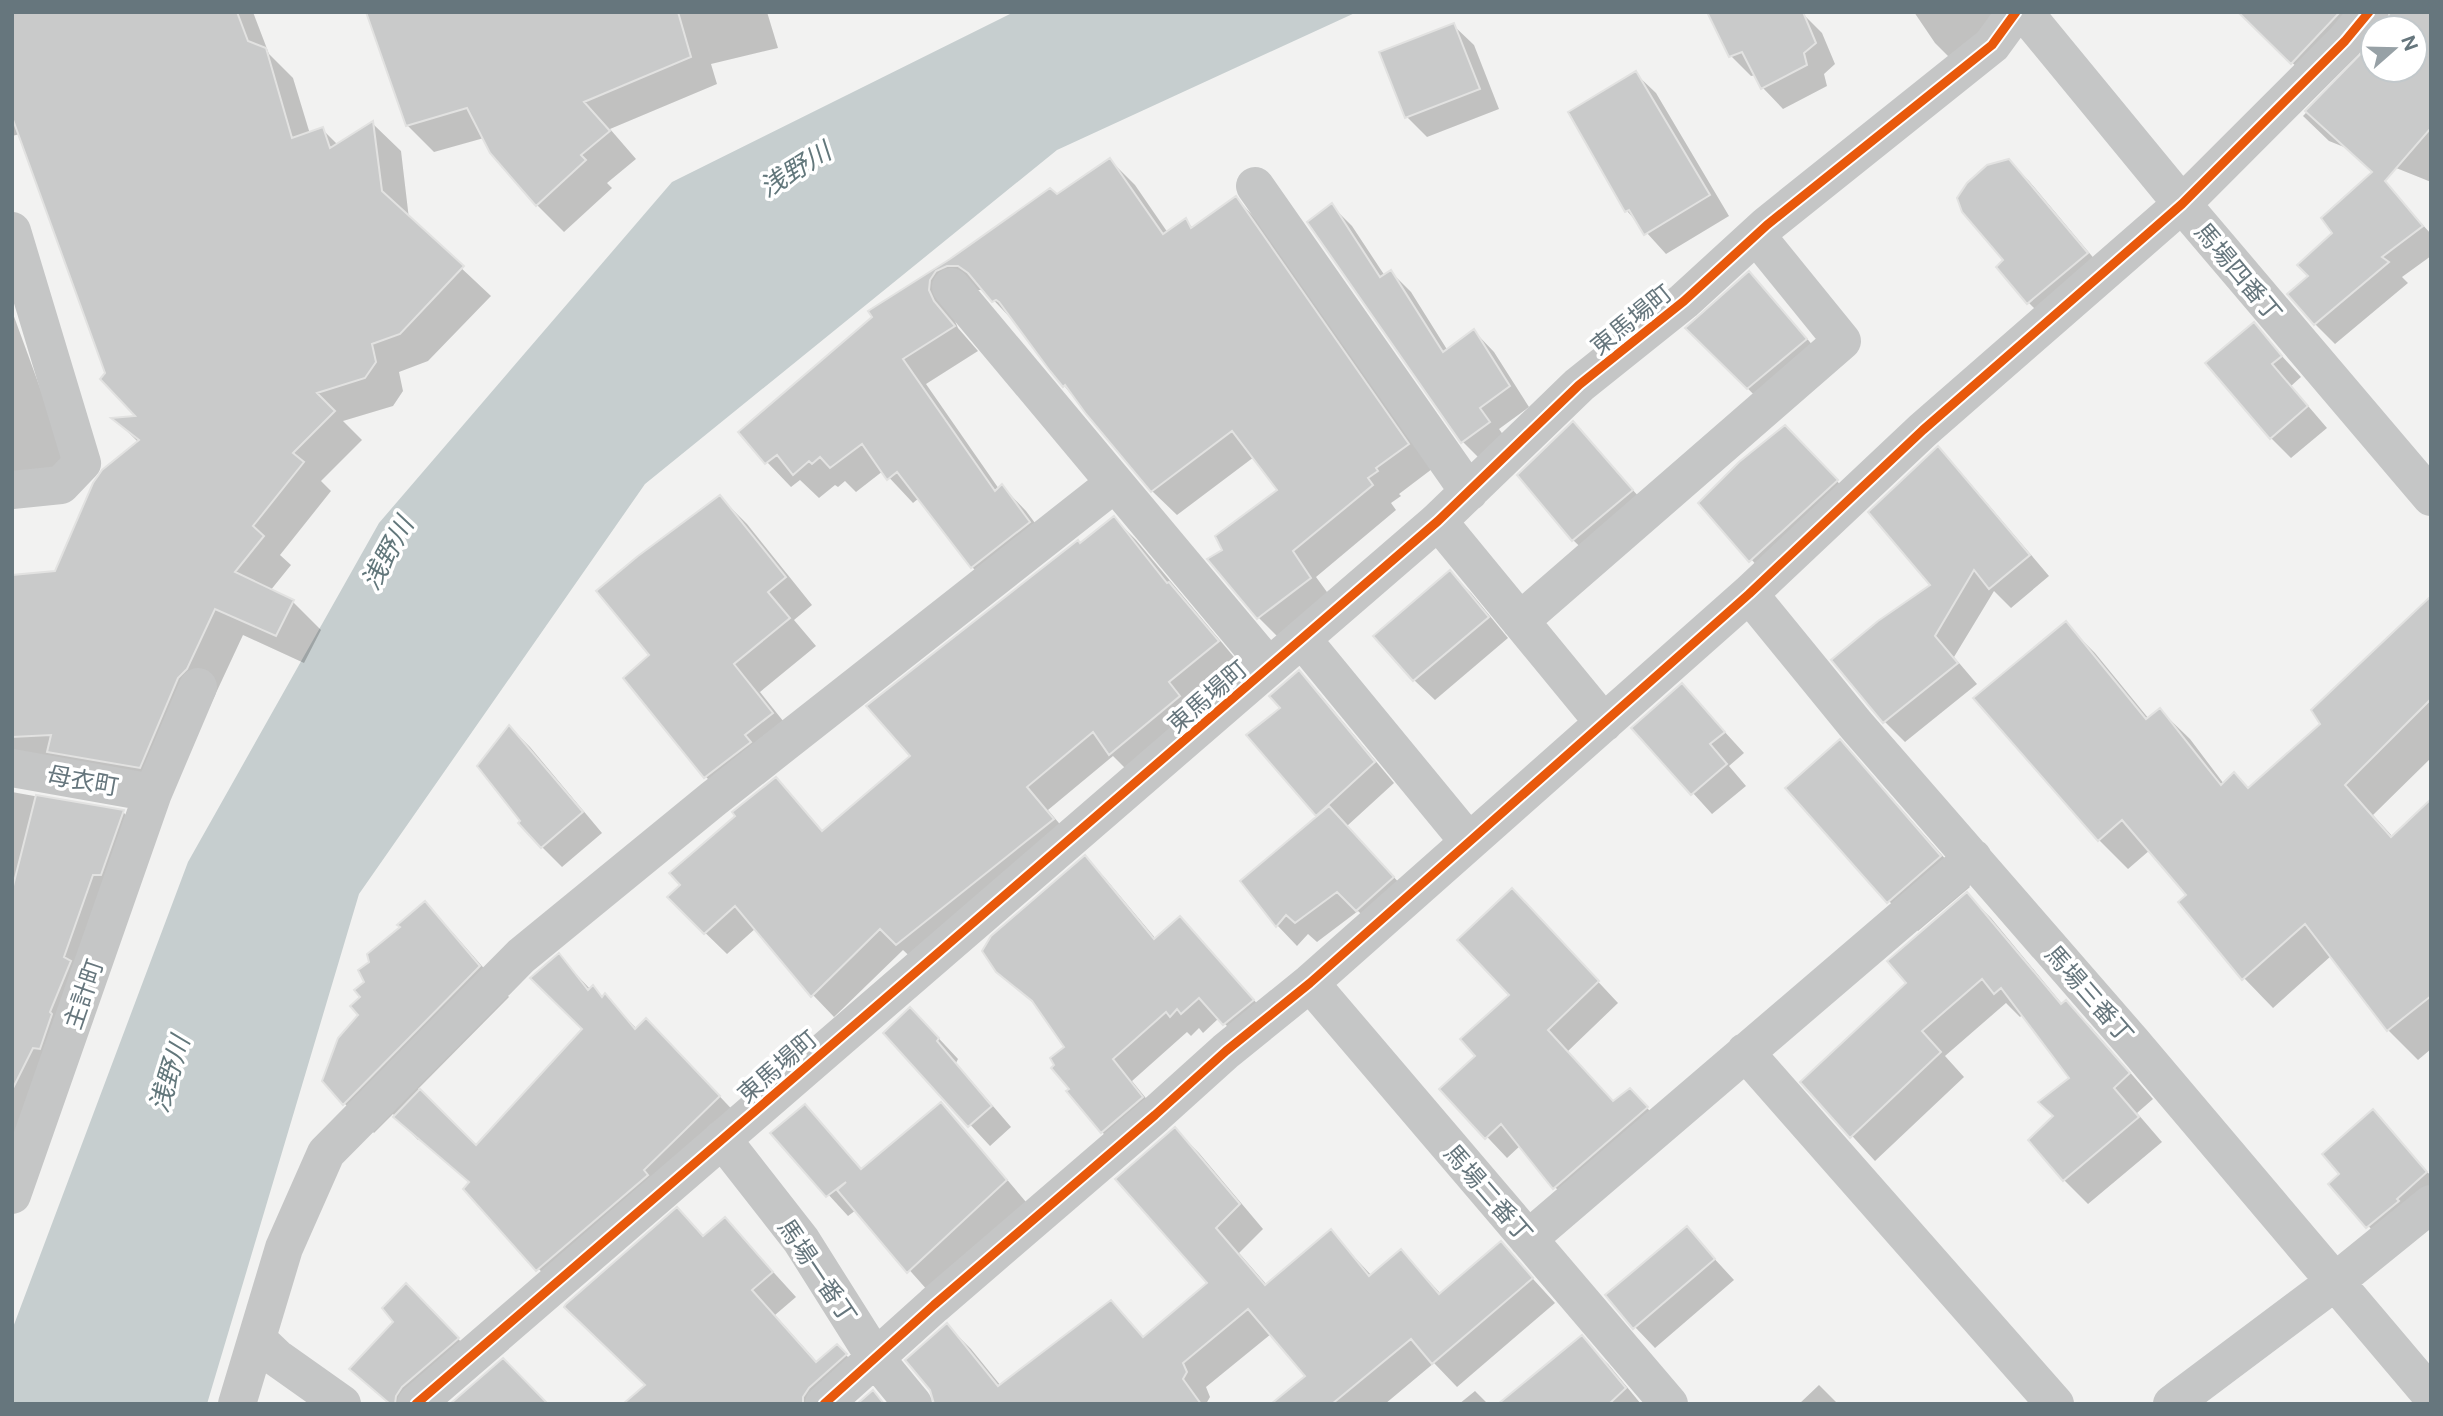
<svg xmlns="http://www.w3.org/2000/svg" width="2443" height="1416" font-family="'Public Sans','Noto Sans JP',sans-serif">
	<rect width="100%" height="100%" fill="#f2f2f1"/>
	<path fill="#c6cecf" d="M 1014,12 L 1357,12 L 1057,150 L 645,484 L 359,894 L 207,1404 L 12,1404 L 12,1330 L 188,862 L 379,523 L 672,182 Z"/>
	<path fill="#0003" d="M 12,12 L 253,12 L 269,54 L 293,78 L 310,134 L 322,129 L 338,145 L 373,124 L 401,151 L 409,219 L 491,296 L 428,361 L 399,372 L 403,391 L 393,406 L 343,421 L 362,440 L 321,481 L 331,491 L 280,555 L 291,565 L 270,591 L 293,602 L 321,630 L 304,663 L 243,635 L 168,796 L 12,764 L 12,576 L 57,573 L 139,443 L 115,419 L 139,417 L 108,376 L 20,134 L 12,136 Z
		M 368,12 L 767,12 L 778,48 L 711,64 L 717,84 L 610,129 L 636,159 L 607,183 L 612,188 L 564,232 L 537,205 L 484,138 L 434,152 L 407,125 Z
		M 1914,12 L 1997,12 L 1955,63 L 1935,43 Z
		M 2266,12 L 2431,12 L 2431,182 L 2329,141 L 2303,116 L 2373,44 L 2373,70 L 2415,70 L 2415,28 L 2386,28 L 2392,17 L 2387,17 L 2318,88 L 2256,27 Z
		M 1803,14 L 1822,33 L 1835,64 L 1824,74 L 1827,86 L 1783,109 L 1763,88 L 1756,75 L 1751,76 L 1731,56 Z
		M 1453,25 L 1474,45 L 1499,109 L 1427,137 L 1407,117 Z
		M 1635,73 L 1656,93 L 1729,216 L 1666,254 L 1627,211 L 1571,112 Z
		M 1110,160 L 1135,185 L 1168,233 L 1186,221 L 1193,228 L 1236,198 L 1260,223 L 1432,469 L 1399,494 L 1401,496 L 1391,503 L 1396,510 L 1316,577 L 1335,603 L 1283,642 L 1258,617 L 1224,550 L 1280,490 L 1254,457 L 1177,515 L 1152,491 L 1051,370 L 1018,326 L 984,290 L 972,290 L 953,316 L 958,328 L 978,351 L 926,384 L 999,489 L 1002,486 L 1026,511 L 1053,547 L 997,592 L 972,567 L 919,498 L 913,503 L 883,471 L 856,492 L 845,481 L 838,487 L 835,485 L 819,498 L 800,480 L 791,487 L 767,462 L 874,317 L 870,312 Z
		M 2008,161 L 2029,181 L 2107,274 L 2049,323 L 2029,303 L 2005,260 Z
		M 2375,172 L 2431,234 L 2431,256 L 2402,277 L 2408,283 L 2335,344 L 2315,324 L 2310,276 L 2334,233 Z
		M 1332,206 L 1352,226 L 1385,276 L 1391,272 L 1411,292 L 1448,351 L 1474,331 L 1494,352 L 1529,407 L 1499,429 L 1509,443 L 1483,462 L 1463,442 Z
		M 1749,274 L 1769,294 L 1826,361 L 1768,409 L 1688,328 Z
		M 12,311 L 62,448 L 68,486 L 12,503 Z
		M 2253,324 L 2301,377 L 2291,386 L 2327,428 L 2291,458 L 2271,438 Z
		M 1578,430 L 1652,511 L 1594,560 L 1573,540 L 1519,475 Z
		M 1805,448 L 1857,502 L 1771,581 L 1700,503 Z
		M 1938,448 L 1958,469 L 2049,576 L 2011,608 L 1994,591 L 1954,657 L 1977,684 L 1905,742 L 1884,721 L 1932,585 Z
		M 720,497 L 747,524 L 812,605 L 794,620 L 816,646 L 760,692 L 799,741 L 733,804 L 706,777 L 625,678 L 652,655 Z
		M 1114,518 L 1136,540 L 1239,663 L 1189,705 L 1200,718 L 1132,775 L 1113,756 L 1048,810 L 1074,841 L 919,965 L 903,950 L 834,1017 L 813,995 L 756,928 L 727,954 L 691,919 L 776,780 L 824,832 L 912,756 L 1080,546 Z
		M 1450,573 L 1471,593 L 1508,638 L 1435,700 L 1414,680 Z
		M 2431,602 L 2431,758 L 2373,815 L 2393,837 L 2431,812 L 2431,1049 L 2418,1060 L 2388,1030 L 2331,956 L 2273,1008 L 2244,978 L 2188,895 L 2150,850 L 2128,869 L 2099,840 L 2066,624 L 2095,653 L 2149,719 L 2160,710 L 2190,739 L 2224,784 L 2249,790 L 2322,724 Z
		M 1299,672 L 1319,693 L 1394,783 L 1347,826 L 1413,898 L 1378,930 L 1358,911 L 1317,942 L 1308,934 L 1297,946 L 1277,925 L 1242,882 L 1318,817 L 1248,736 L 1282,708 Z
		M 1682,685 L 1744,753 L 1729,766 L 1746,786 L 1712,814 L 1634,728 Z
		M 510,727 L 530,747 L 602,833 L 562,867 L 542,847 L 522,821 Z
		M 1840,742 L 1869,772 L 1970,887 L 1918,931 L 1889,901 Z
		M 12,792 L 123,812 L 142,831 L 12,1142 Z
		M 1085,857 L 1105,878 L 1156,939 L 1180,919 L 1273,1021 L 1245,1044 L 1219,1018 L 1203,1033 L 1199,1028 L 1191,1036 L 1187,1032 L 1132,1081 L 1162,1118 L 1122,1152 L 1102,1132 L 1071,1089 L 1067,1047 L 1040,1009 L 997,971 Z
		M 1967,894 L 1991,918 L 2063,1005 L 2066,1002 L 2090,1026 L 2153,1099 L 2137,1113 L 2162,1142 L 2088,1204 L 2064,1180 L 2055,1116 L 2071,1078 L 2023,1014 L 2020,1017 L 2006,1003 L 1945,1056 L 1964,1077 L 1875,1161 L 1803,1082 L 1909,983 Z
		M 425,904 L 454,934 L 509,997 L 418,1089 L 477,1148 L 584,1029 L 559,956 L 591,990 L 593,987 L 603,998 L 605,996 L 637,1029 L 670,1044 L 743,1121 L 562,1294 L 465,1189 L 477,1187 L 420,1138 L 418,1140 L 393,1114 L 374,1133 L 344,1103 L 362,998 L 371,962 Z
		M 1532,911 L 1618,1003 L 1567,1052 L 1614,1102 L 1630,1091 L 1667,1128 L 1575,1208 L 1555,1187 L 1521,1145 L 1507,1158 L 1442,1089 L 1478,1056 L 1511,995 Z
		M 931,1030 L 958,1059 L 956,1063 L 1011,1127 L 990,1146 L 886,1034 Z
		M 941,1104 L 961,1125 L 1026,1202 L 929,1292 L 856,1210 L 848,1216 L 772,1133 L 805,1106 L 863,1170 Z
		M 2373,1112 L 2431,1176 L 2431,1214 L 2388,1247 L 2330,1185 L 2341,1175 Z
		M 1175,1129 L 1199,1153 L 1263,1229 L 1239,1253 L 1267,1285 L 1330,1231 L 1372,1276 L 1401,1251 L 1441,1294 L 1501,1244 L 1555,1303 L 1457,1387 L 1434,1363 L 1385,1404 L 1311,1404 L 1307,1376 L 1271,1334 L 1206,1387 L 1210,1397 L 1206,1404 L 936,1404 L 947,1325 L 971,1349 L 1001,1386 L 1110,1303 L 1144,1338 L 1210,1283 Z
		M 677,1210 L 704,1237 L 725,1219 L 796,1297 L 775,1315 L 818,1363 L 837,1346 L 861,1370 L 842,1404 L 658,1404 L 647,1386 L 589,1331 Z
		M 1687,1229 L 1734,1280 L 1655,1348 L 1635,1327 Z
		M 406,1286 L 478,1359 L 412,1404 L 389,1404 L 351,1369 L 395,1322 Z
		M 1581,1338 L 1608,1364 L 1641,1404 L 1501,1404 Z
		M 1819,1385 L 1838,1404 L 1799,1404 Z
		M 1475,1391 L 1488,1404 L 1459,1404 Z"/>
	<path fill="#c9caca" stroke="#e2e2e1" stroke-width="2" d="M 12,12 L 237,12 L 248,41 L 266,48 L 292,138 L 323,127 L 330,148 L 373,121 L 382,191 L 464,266 L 400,334 L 372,344 L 376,362 L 365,378 L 317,393 L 335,411 L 293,453 L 304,462 L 253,526 L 264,536 L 235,572 L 294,600 L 276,636 L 215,609 L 187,669 L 178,678 L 140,768 L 47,752 L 51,735 L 12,737 L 12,575 L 55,571 L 93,483 L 102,470 L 139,440 L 111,418 L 135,416 L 100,379 L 105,373 L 12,117 Z
		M 366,12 L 678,12 L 691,57 L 584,102 L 610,131 L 581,155 L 586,160 L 536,206 L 490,153 L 467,108 L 406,126 Z
		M 1707,12 L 1803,12 L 1816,43 L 1804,53 L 1807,65 L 1761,89 L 1742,52 L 1729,57 Z
		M 2238,12 L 2340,12 L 2291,64 Z
		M 2390,12 L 2431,12 L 2431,128 L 2385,181 L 2423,226 L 2382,257 L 2389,262 L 2314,325 L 2287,294 L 2308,276 L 2297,265 L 2332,233 L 2321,218 L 2372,172 L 2305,111 L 2373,41 L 2373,70 L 2415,70 L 2415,28 L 2384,28 Z
		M 1454,23 L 1480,89 L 1405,118 L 1379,52 Z
		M 1636,71 L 1710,195 L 1644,235 L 1629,210 L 1625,212 L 1568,112 Z
		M 1110,158 L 1163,234 L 1186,218 L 1191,228 L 1236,196 L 1409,444 L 1376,468 L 1378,471 L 1368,478 L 1373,485 L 1293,551 L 1311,578 L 1257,619 L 1207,559 L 1222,550 L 1215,536 L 1277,490 L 1232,431 L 1151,492 L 1086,414 L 1065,385 L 1063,387 L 1050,371 L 999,302 L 996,300 L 992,302 L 968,273 L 958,266 L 947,266 L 936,271 L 930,280 L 929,290 L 934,301 L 955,326 L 903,359 L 995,491 L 1002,484 L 1030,522 L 971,568 L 897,472 L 887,480 L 862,444 L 830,468 L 820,457 L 812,464 L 809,461 L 793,475 L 777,455 L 765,464 L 738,432 L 872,317 L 868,311 L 950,259 L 1050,188 L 1057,194 Z
		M 2009,159 L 2088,253 L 2027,304 L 1996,267 L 2003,260 L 1962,212 L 1957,198 L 1967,183 L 1987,165 Z
		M 1332,203 L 1380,277 L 1391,270 L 1443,352 L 1474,329 L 1510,386 L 1480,408 L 1490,422 L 1461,443 L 1307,222 Z
		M 1749,271 L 1807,339 L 1747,389 L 1685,328 Z
		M 2254,322 L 2282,356 L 2272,364 L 2308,406 L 2270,439 L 2205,363 Z
		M 1573,421 L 1633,490 L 1572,541 L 1517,475 Z
		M 1785,425 L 1838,480 L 1749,562 L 1698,503 L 1739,462 Z
		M 1938,446 L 2030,555 L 1989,589 L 1974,570 L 1935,636 L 1958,663 L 1883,723 L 1831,660 L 1878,621 L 1930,585 L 1868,512 Z
		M 720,495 L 786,577 L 768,592 L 790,618 L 734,664 L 773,713 L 745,735 L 751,742 L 704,778 L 623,678 L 649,655 L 596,591 L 638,556 Z
		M 1114,516 L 1167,583 L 1169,582 L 1219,641 L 1169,682 L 1180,696 L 1109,755 L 1093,732 L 1027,787 L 1054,819 L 896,945 L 880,929 L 811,997 L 735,906 L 704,934 L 667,897 L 680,885 L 669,873 L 735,816 L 732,812 L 776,777 L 822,831 L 910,756 L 866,706 L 1078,540 L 1080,543 Z
		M 1450,570 L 1489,617 L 1413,681 L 1373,636 Z
		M 2431,596 L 2431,699 L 2345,785 L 2391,837 L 2431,799 L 2431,996 L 2387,1031 L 2305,924 L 2242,980 L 2178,902 L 2186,895 L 2122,820 L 2098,841 L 1973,698 L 2066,621 L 2146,719 L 2160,708 L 2221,785 L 2234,772 L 2248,788 L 2320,724 L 2311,710 Z
		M 1299,670 L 1375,762 L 1316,816 L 1246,735 L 1280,708 L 1269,696 Z
		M 1682,683 L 1725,732 L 1710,744 L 1727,764 L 1691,795 L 1631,728 Z
		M 509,725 L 583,812 L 541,848 L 518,823 L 520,821 L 477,766 Z
		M 1840,739 L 1941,856 L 1887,903 L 1785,788 Z
		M 36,795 L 124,810 L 101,875 L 93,875 L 64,957 L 71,961 L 50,1012 L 52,1014 L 40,1049 L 33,1048 L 12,1090 L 12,890 Z
		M 1329,806 L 1394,877 L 1356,911 L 1337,892 L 1295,923 L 1286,915 L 1276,927 L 1240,881 Z
		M 1085,855 L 1154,939 L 1180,916 L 1254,1000 L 1223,1025 L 1199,998 L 1181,1014 L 1177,1009 L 1170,1017 L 1166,1012 L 1113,1059 L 1143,1097 L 1101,1133 L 1066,1091 L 1069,1089 L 1051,1068 L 1054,1065 L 1050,1058 L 1064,1047 L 1032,1001 L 996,972 L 982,951 L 991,936 Z
		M 1512,888 L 1599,981 L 1548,1030 L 1613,1101 L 1630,1088 L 1648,1107 L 1553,1189 L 1501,1124 L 1485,1139 L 1439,1089 L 1475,1056 L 1460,1039 L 1509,995 L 1457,940 Z
		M 1967,892 L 2061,1004 L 2066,1000 L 2130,1073 L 2114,1088 L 2139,1117 L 2063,1181 L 2028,1140 L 2053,1116 L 2038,1102 L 2069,1078 L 2001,988 L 1994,994 L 1982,979 L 1922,1031 L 1941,1052 L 1850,1138 L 1800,1082 L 1906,983 L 1887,961 Z
		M 425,901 L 480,966 L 343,1105 L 322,1081 L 338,1038 L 358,1015 L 350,1006 L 360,997 L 354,990 L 364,982 L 358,970 L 369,962 L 367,954 L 400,927 L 397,925 Z
		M 559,953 L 588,990 L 593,985 L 602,997 L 605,993 L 635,1029 L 646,1018 L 720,1096 L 644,1170 L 648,1175 L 536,1271 L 463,1189 L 469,1182 L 393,1117 L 420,1089 L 476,1145 L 582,1029 L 530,978 Z
		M 910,1007 L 939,1038 L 937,1041 L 992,1106 L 968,1127 L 883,1033 Z
		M 941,1102 L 1007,1180 L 907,1273 L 837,1190 L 846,1182 L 826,1197 L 770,1133 L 805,1104 L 861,1169 Z
		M 2373,1109 L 2427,1172 L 2397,1199 L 2399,1201 L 2366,1228 L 2328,1184 L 2339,1174 L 2322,1154 Z
		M 1175,1127 L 1240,1204 L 1216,1228 L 1265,1285 L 1331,1229 L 1369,1276 L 1401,1249 L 1439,1294 L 1501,1241 L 1533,1278 L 1432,1364 L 1411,1339 L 1332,1404 L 1271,1404 L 1305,1376 L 1248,1309 L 1183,1363 L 1187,1372 L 1183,1379 L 1201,1404 L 934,1404 L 930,1390 L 905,1360 L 947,1323 L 998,1386 L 1111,1300 L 1143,1337 L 1207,1283 L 1115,1179 Z
		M 677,1207 L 703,1236 L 725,1217 L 773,1272 L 752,1290 L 816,1362 L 837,1344 L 847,1354 L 809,1388 L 803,1397 L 803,1404 L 623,1404 L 645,1385 L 564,1307 L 566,1304 Z
		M 1687,1226 L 1715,1259 L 1633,1329 L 1605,1295 Z
		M 406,1283 L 459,1338 L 402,1387 L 396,1396 L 395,1404 L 390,1404 L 349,1369 L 393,1322 L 382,1308 Z
		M 1582,1335 L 1626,1388 L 1609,1404 L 1498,1404 Z
		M 503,1358 L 548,1404 L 450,1404 Z
		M 873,1390 L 884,1404 L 857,1404 Z"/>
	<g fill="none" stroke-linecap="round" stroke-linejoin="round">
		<path stroke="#c5c6c6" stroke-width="38" d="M 2024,12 L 2182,204 L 2431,497
			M 1255,186 L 1469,492
			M 12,231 L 82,463 L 61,485 L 12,490
			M 951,287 L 1269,667
			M 1438,521 L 1604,723
			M 1749,594 L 1856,725 L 2132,1042 L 2431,1395
			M 1520,621 L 1842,341 L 1756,235
			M 1302,639 L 1469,842
			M 12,768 L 153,793
			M 1310,983 L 1669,1404
			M 1745,1052 L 2055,1404
			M 722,1139 L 801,1240 L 876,1359 L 913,1404
			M 12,1195 L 153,793 L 198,687
			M 1528,1239 L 1973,858
			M 257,1339 L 277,1358 L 342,1404
			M 237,1404 L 284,1248 L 326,1153 L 521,956 L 713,799 L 1115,483
			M 416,1404 L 1438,521 L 1579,385 L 1684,301 L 1767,225 L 1992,45 L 2016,12
			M 824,1404 L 934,1305 L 1155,1115 L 1226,1051 L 1310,983 L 1749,594 L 1923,430 L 2182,204 L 2345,41 L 2369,12
			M 2172,1404 L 2336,1281 L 2431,1204"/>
		<g stroke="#fff" stroke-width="13">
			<path id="cycleway" d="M 416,1404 L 1438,521 L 1579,385 L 1684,301 L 1767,225 L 1992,45 L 2016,12
				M 824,1404 L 934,1305 L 1155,1115 L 1226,1051 L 1310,983 L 1749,594 L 1923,430 L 2182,204 L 2345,41 L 2369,12"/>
		</g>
		<use href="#cycleway" stroke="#e8590c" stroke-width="9"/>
	</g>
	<g text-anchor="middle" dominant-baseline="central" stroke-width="7" stroke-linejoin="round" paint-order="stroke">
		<g font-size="24" fill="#66767d" stroke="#fff">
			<text transform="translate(2239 272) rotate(50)">馬場四番丁</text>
			<text transform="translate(1631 319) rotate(-39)">東馬場町</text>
			<text transform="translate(1207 696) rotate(-41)">東馬場町</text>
			<text transform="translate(83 780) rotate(10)">母衣町</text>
			<text transform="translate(83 994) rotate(-71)">主計町</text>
			<text transform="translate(2090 994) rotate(49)">馬場三番丁</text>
			<text transform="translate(777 1066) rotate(-41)">東馬場町</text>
			<text transform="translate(1489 1193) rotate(49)">馬場二番丁</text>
			<text transform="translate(818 1271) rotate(56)">馬場一番丁</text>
		</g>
		<g font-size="26" font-style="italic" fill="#62777b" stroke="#fff">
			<text transform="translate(795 169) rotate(-32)">浅野川</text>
			<text transform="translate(387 553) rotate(-61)">浅野川</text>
			<text transform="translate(169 1074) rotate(-73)">浅野川</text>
		</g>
	</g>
	<rect width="2443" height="1416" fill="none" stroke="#66767d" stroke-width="28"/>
	<g transform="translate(2394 49) rotate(70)"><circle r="33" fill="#ffffff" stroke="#c2c8cb" stroke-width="2"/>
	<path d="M0-5L12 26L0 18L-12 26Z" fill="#97a1a6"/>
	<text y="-10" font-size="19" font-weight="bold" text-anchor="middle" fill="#66767d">N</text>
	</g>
</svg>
